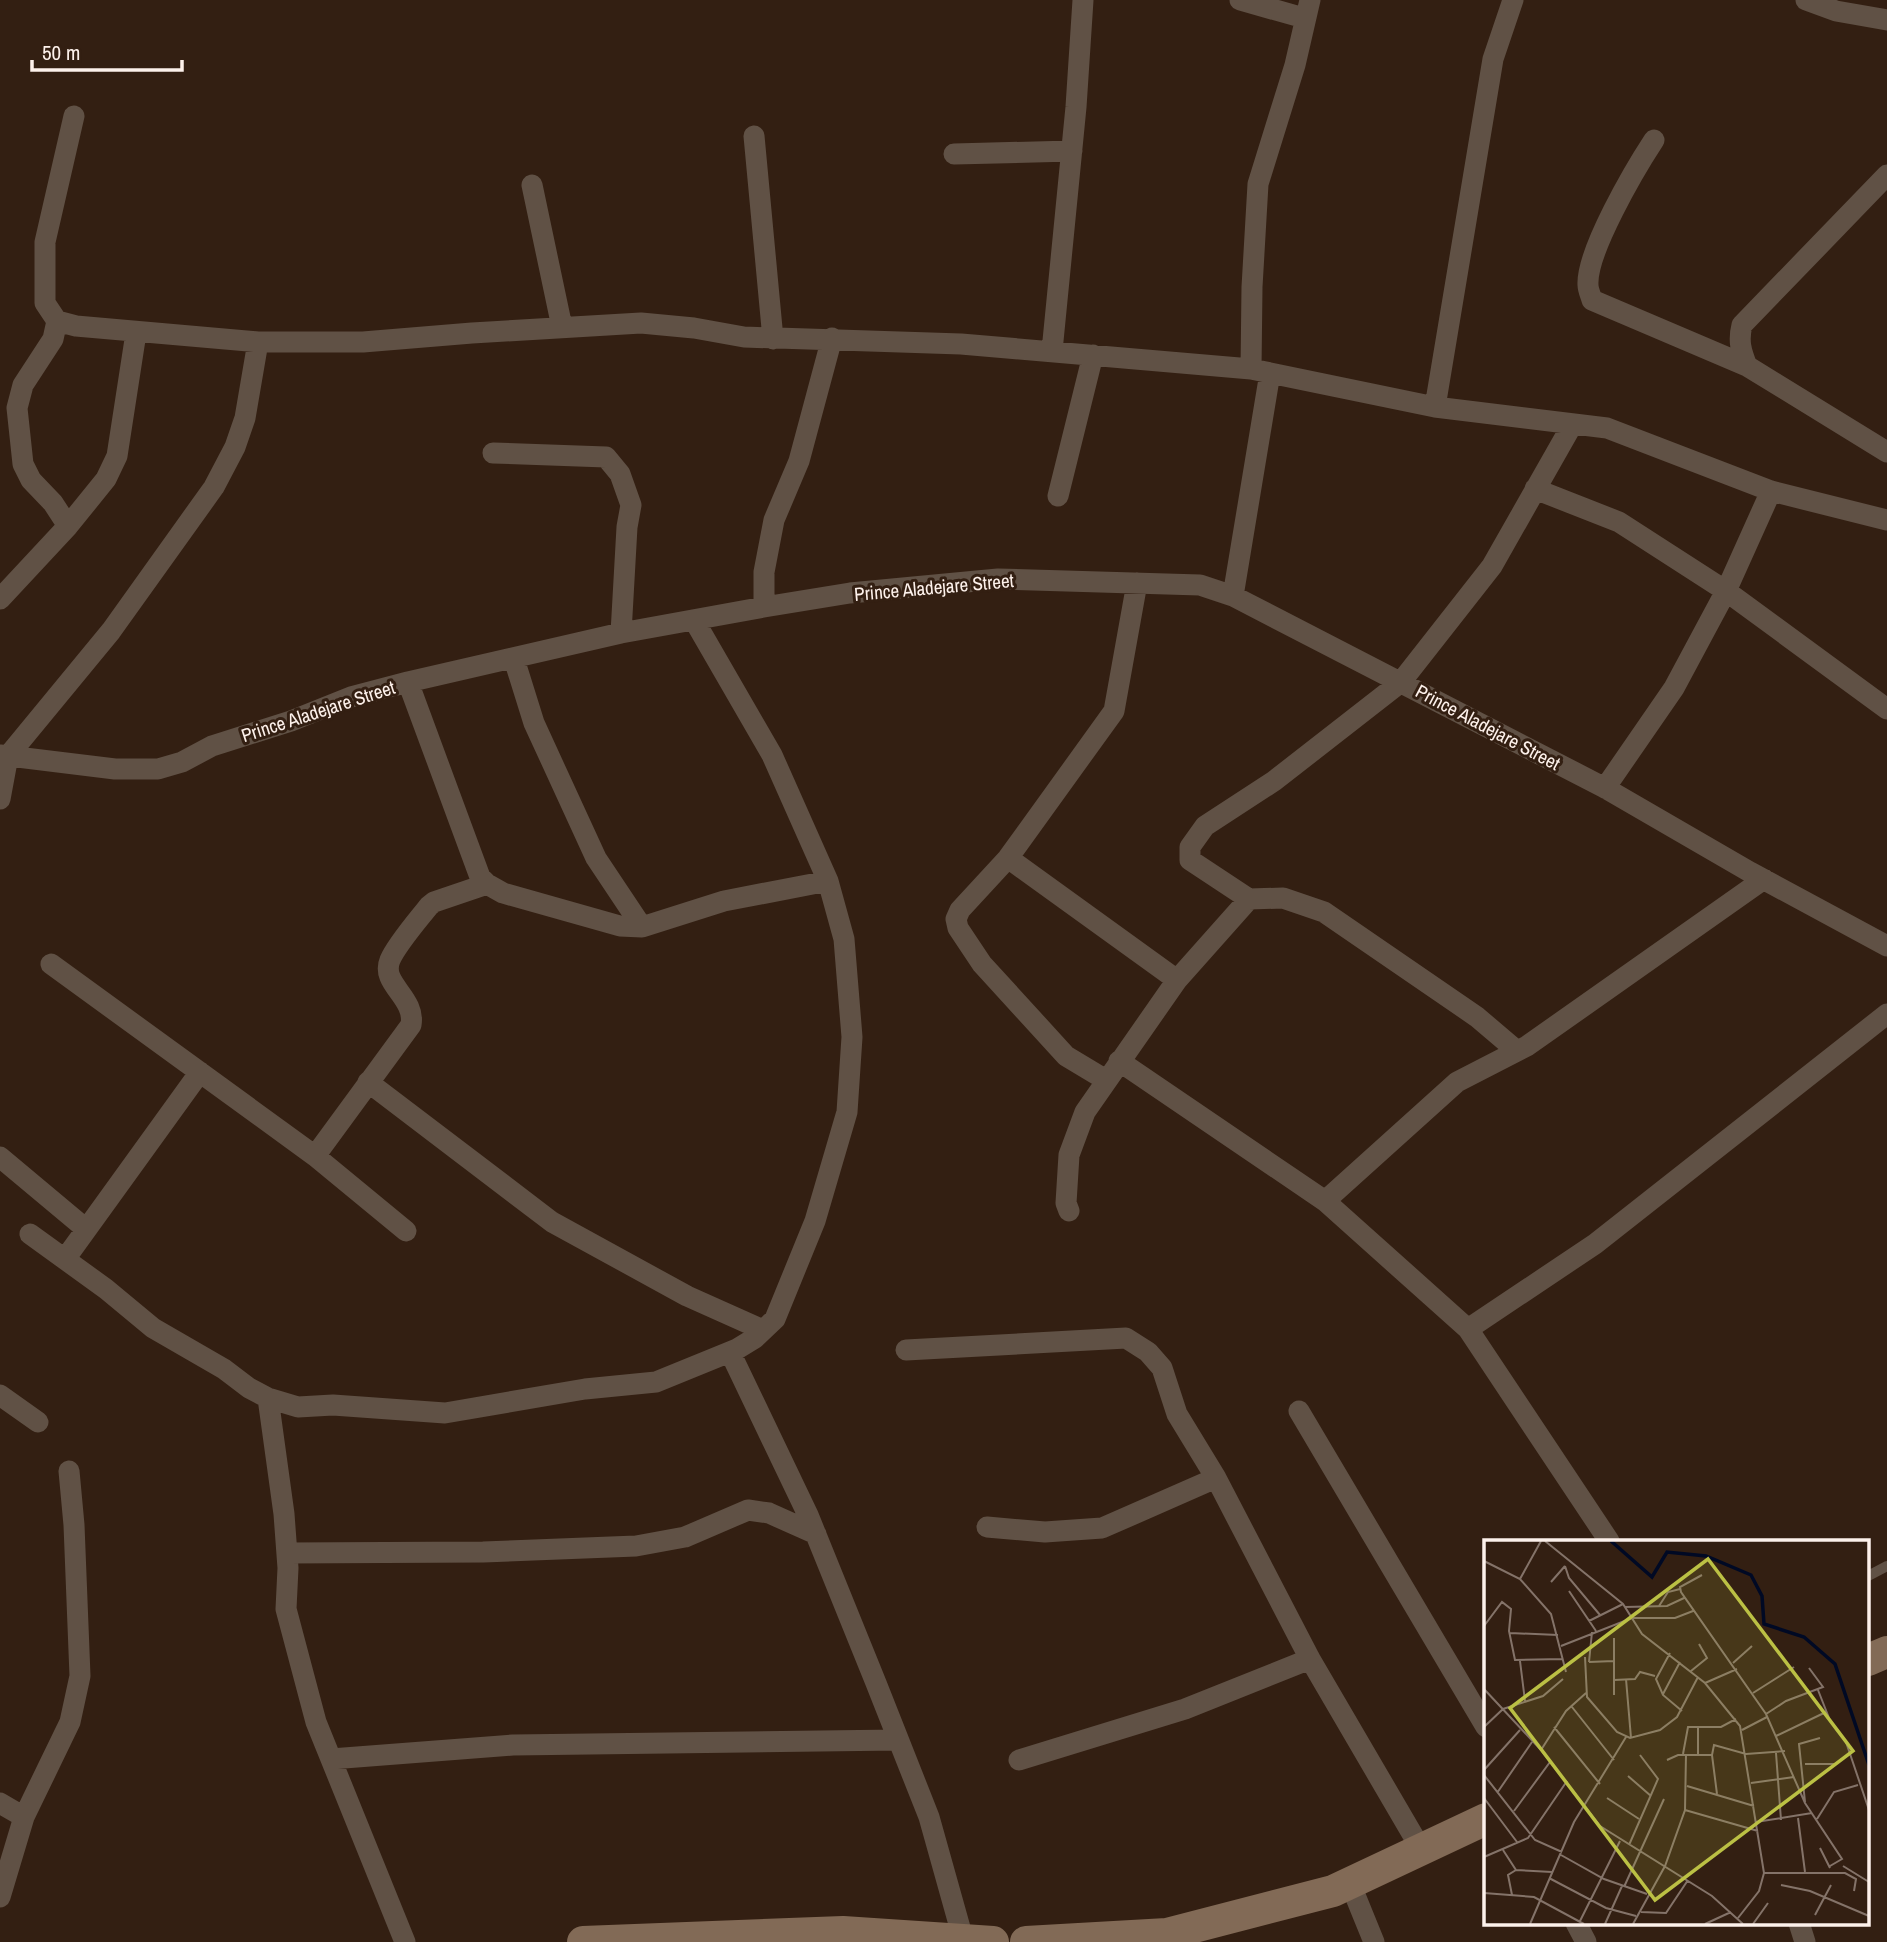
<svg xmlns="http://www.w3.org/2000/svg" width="1887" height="1942" font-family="'Archivo Narrow',sans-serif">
	<rect width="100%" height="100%" fill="#331f12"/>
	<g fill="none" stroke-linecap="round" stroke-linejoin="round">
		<path stroke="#605145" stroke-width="10" d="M 1868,1576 L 1887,1566"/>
		<path stroke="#605145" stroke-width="21" d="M 1240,0 L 1304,18
			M 1806,0 L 1836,11 L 1887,20
			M 74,116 L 45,242 L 45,303 L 57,321 L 76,326 L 258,342 L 363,342 L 472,333 L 641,323 L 694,328 L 744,337 L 961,344 L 1251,369 L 1435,407 L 1607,428 L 1771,491 L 1887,520
			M 754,136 L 773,339
			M 1654,140 C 1635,169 1586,252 1588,285 C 1588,290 1591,296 1592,300 L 1747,366 L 1887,452
			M 954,154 L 1072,151
			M 532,185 L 562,327
			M 57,321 L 53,339 L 23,385 L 17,408 L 23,464 L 31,480 L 53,503 L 68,526
			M 1052,351 L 1076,107 L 1083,0
			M 1747,366 C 1741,351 1738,341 1742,325 L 1887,175
			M 1251,369 L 1252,287 L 1258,184 L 1295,65 L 1310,0
			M 1435,407 L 1493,59 L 1513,0
			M 493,453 L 606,457 L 620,474 L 631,505 L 627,527 L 621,633
			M 1535,489 L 1619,522 L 1726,591 L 1887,709
			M 1058,496 L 1093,355
			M 1233,596 L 1270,373
			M 0,599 L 68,526 L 106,479 L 117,456 L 136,333
			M 764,607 L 764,572 L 774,520 L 799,461 L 832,338
			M 514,659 L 534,723 L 596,858 L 642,927
			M 408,682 L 480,877 L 487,884 L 503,893 L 620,926 L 642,927 L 724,901 L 828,881
			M 0,755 L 115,769 L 158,769 L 182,762 L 212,746 L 291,721 L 351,697 L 408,682 L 621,633 L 764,607 L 850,593 L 998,579 L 1200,585 L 1233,596 L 1605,788 L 1750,872 L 1887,946
			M 1605,788 L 1674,688 L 1726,591 L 1771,491
			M 0,799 L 8,756 L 111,631 L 214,487 L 235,447 L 245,418 L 258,342
			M 1008,858 L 1177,980
			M 1249,899 L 1190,860 L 1190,847 L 1205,826 L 1274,781 L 1401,682 L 1492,566 L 1572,425
			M 51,964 L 315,1156 L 406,1231
			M 1119,1061 L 1325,1201 L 1468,1329 L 1609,1541
			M 1106,1080 L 1066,1056 L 982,964 L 958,928 L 956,919 L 960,910 L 1008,858 L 1114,711 L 1137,583
			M 368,1082 L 552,1222 L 687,1296 L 763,1330
			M 315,1156 L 411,1025 C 416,997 380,984 390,960 C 397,944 418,920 429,906 L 434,902 L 487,884
			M 0,1157 L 86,1229
			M 1325,1201 L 1457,1082 L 1527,1046 L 1764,879
			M 1069,1211 L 1066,1203 L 1069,1155 L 1085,1112 L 1177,980 L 1249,899 L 1283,898 L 1324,912 L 1477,1017 L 1517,1051
			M 30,1234 L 106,1289 L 153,1328 L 224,1369 L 249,1388 L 268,1398 L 298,1407 L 333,1405 L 445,1413 L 585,1389 L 656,1382 L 737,1349 L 755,1338 L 775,1319 L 815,1221 L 847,1112 L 852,1037 L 844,939 L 828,881 L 772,755 L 694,620
			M 65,1259 L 200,1072
			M 1468,1329 L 1595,1244 L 1887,1014
			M 906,1350 L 1126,1338 L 1148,1352 L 1162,1368 L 1177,1414 L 1216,1478 L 1310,1659 L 1421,1849
			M 730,1352 L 808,1515 L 876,1683 L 929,1817 L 964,1942
			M 0,1395 L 38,1422
			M 268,1398 L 284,1514 L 288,1568 L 286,1609 L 316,1722 L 405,1942
			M 1299,1411 L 1486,1727
			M 987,1527 L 1045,1532 L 1102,1528 L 1216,1478
			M 287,1553 L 483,1552 L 636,1546 L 685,1537 L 748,1510 L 769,1513 L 816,1534
			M 331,1759 L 513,1745 L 898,1740
			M 1019,1760 L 1185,1709 L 1310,1659
			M 0,1803 L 24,1817
			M 1350,1883 L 1374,1942
			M 0,1897 L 24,1817 L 70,1722 L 80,1676 L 74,1525 L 69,1471
			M 1576,1923 L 1586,1942
			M 1799,1923 L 1805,1942"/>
		<path stroke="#826a56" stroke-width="32" d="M 1868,1660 L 1887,1652
			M 583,1942 L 843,1932 L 993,1942
			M 1026,1942 L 1167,1934 L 1333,1891 L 1486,1819"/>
	</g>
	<g text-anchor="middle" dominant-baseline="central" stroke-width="6" stroke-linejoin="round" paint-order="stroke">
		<g font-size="19" fill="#fdf1eb" stroke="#331f12">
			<text transform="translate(934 587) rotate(-5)">Prince Aladejare Street</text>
			<text transform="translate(318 711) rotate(-18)">Prince Aladejare Street</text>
			<text transform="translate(1488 727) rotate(28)">Prince Aladejare Street</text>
		</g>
	</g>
	<g transform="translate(1484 1540)">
		<rect width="385" height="385" fill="#331f12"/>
		<path fill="none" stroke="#000924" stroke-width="3.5" d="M 127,1 L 168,37 L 183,12 L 222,16 L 267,35 L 278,56 L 280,84 L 320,97 L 351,124 L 385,225"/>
		<path fill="none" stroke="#847369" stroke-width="2" d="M 61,1 L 139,64 L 158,94 L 221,143 L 256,186 L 280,333 L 275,351 L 254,378M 0,21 L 36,39 L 67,74 L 82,132M 81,26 L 85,38 L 116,75M 218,35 L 196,47 L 197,52 L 282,174 L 321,263 L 358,319 L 346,326M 36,39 L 57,1M 67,42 L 81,26M 85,51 L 112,91M 175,66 L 184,52 L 196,49M 141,67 L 183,66 L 200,58M 105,81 L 139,64M 0,86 L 18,62 L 27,69 L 25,91 L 31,120 L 79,119M 26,93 L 74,95M 130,98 L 130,155M 77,106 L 148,78 L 191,78 L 209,71M 186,113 L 172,139 L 179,155 L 198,171M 101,117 L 103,157 L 133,192 L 146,198 L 176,190 L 193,177 L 214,137M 36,121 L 41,161M 105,122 L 108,92M 105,122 L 130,121M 249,123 L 268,106M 207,131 L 223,118 L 215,104M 142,139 L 147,198M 130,140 L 151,139 L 156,132 L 171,136M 221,143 L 253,129M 0,149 L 57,210 L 116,286 L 228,356 L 259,384M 334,150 L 345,178M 269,153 L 310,127M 179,154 L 196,122M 88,167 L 130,220M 282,174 L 302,161 L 339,147 L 325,128M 0,187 L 19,169 L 59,156 L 79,139M 70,187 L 116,244M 214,187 L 214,214M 258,190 L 283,177M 292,196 L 342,172M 362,202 L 385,270M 57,210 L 82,171 L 102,153M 292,213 L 297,280M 199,214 L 204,187 L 237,187 L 252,179M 228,215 L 230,205 L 262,214 L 301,211M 183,220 L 194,215 L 228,215 L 233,254M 321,224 L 352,224M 0,230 L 36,190M 0,235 L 51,300 L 78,312M 144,236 L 167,256M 267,243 L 310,237M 203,246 L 270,266M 13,253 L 48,202M 0,258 L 33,302M 123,258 L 155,279M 321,262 L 315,204 L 336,198M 201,270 L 274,291M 30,271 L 66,222M 314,278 L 321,332M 333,279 L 350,252 L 374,245M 272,282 L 328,273M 145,305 L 174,239 L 156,215M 336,308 L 346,328M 19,310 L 32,330 L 68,332M 77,315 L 120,339 L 163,354M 0,317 L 44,298 L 83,241M 359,326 L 385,342M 280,333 L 361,333 L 372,339 L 370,351M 65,338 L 122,368 L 152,376M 297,345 L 326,351 L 385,376M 140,347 L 180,259M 0,353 L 50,357 L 100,384M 28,355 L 24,335 L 32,330M 157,372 L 182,373 L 204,340M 331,375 L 347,345M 96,381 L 136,301M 46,384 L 90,282 L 142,197M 121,384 L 138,346M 149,384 L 181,326 L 201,270 L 202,214M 221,384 L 247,372M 269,384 L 284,363"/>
		<path fill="#bbc044" fill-opacity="0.15" stroke="#bbc044" stroke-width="3.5" d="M 224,19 L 369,211 L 171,360 L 26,168 Z"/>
		<rect width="385" height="385" fill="none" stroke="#fdf1eb" stroke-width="3.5"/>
	</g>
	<path d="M32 60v10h150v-10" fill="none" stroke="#fdf1eb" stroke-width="3.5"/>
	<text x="42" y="60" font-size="21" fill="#fdf1eb" stroke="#331f12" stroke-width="5" paint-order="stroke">50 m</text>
</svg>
